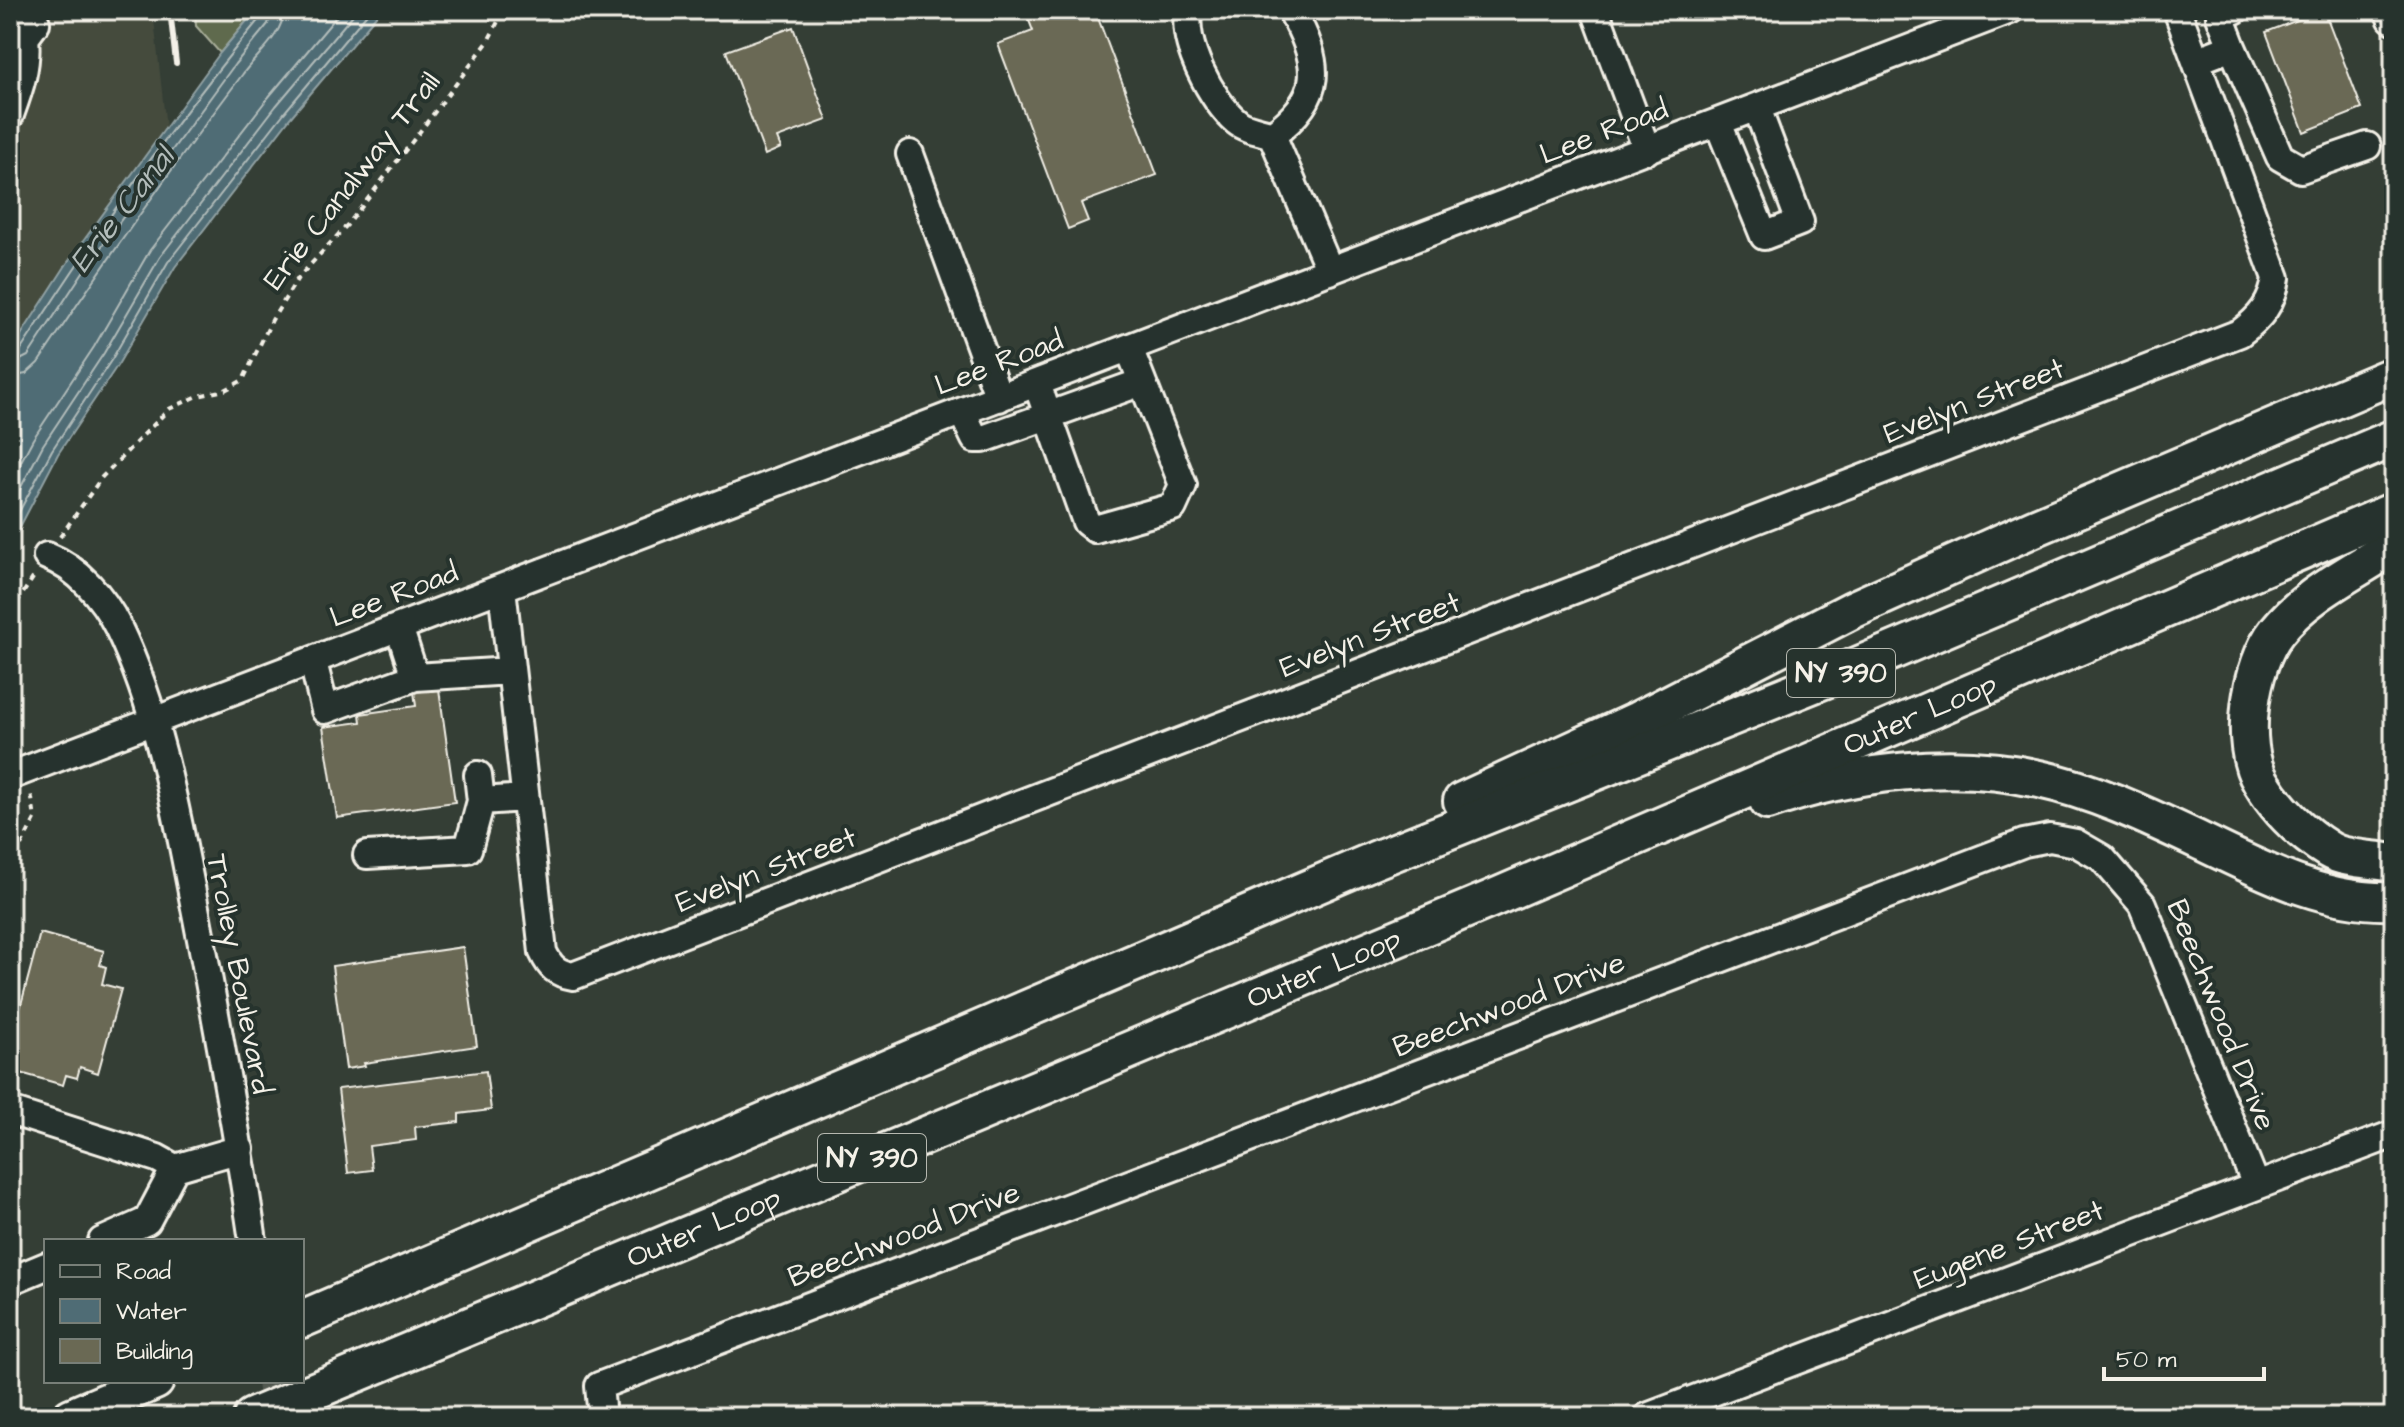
<svg xmlns="http://www.w3.org/2000/svg" width="2404" height="1427" font-family="'Architects Daughter',sans-serif">
	<rect width="100%" height="100%" fill="#343e35"/>
	<filter id="ink" filterUnits="userSpaceOnUse"><feTurbulence type="fractalNoise" baseFrequency=".0125" numOctaves="2"/><feDisplacementMap in="SourceGraphic" scale="16" xChannelSelector="R" yChannelSelector="G"/><feConvolveMatrix kernelMatrix="1 2 1 2 8 2 1 2 1" color-interpolation-filters="sRGB"/></filter>
	<g filter="url(#ink)">
		<path fill="#444b3e" d="M 10,10 L 153,10 L 166,128 L 68,262 L 10,352 Z"/>
		<path fill="#5e6b4d" stroke="#a9ae9a" stroke-width="2" d="M 195,10 L 256,10 L 220,53 L 196,26 Z"/>
		<path fill="#4f6c75" stroke="#91a1a3" stroke-width="2" d="M 256,10 L 381,10 L 290,118 L 175,267 L 119,363 L 58,454 L 10,546 L 10,352 L 68,262 L 220,53 Z"/>
		<g fill="none" stroke-linecap="round" stroke-linejoin="round">
			<path stroke="#b2bcba" stroke-width="2" d="M 10,355 L 20,351 C 94,236 173,123 260,18 L 262,10
				M 10,365 L 28,356 L 83,272 L 235,64 L 268,24 L 272,10
				M 10,377 L 26,374 L 38,363 C 103,265 171,169 242,75 C 256,55 283,36 284,10
				M 10,482 L 33,439 L 94,347 L 150,250 L 267,99 L 342,10
				M 10,508 L 43,445 L 104,353 L 160,257 L 276,106 L 357,10
				M 10,529 L 52,450 L 112,359 L 168,262 L 284,113 L 370,10"/>
		</g>
		<path fill="#6a6954" stroke="#f4f1e8" stroke-width="2" d="M 1025,10 L 1095,10 L 1157,175 L 1081,203 L 1088,221 L 1068,229 L 998,44 L 1033,31 Z
			M 2324,10 L 2362,109 L 2304,132 L 2266,32 Z
			M 793,27 L 827,120 L 777,138 L 781,148 L 765,155 L 726,51 Z
			M 439,689 L 455,802 L 337,818 L 323,727 L 361,722 L 360,714 L 416,706 L 414,692 Z
			M 40,933 L 104,951 L 100,965 L 106,967 L 102,984 L 121,989 L 98,1073 L 80,1067 L 77,1078 L 66,1075 L 63,1085 L 10,1070 L 10,1046 Z
			M 463,947 L 477,1046 L 364,1063 L 365,1066 L 346,1069 L 332,966 Z
			M 486,1071 L 491,1110 L 459,1114 L 459,1122 L 415,1127 L 416,1140 L 369,1146 L 372,1170 L 348,1173 L 338,1089 Z"/>
		<g fill="none" stroke-linecap="round" stroke-linejoin="round">
			<path stroke="#515950" stroke-width="26" stroke-dasharray="26 13" stroke-linecap="butt" d="M 270,1381 L 274,1417"/>
			<g stroke="#f4f1e8" stroke-width="32">
				<path id="minor" d="M 1189,10 C 1180,41 1212,102 1237,122 C 1245,129 1261,131 1272,135 L 1330,271
					M 1595,10 L 1647,150
					M 2232,47 L 2220,16 L 2235,10
					M 2196,61 L 2232,47 L 2280,157 L 2301,169 L 2367,146
					M 10,115 C 19,90 28,66 25,38 L 36,23 L 31,10
					M 1718,123 L 1764,236 L 1800,222 L 1757,108
					M 1272,135 C 1324,97 1322,64 1291,10
					M 910,154 L 999,398
					M 1037,384 L 1086,522 L 1095,529 L 1173,507 L 1183,485 L 1129,348
					M 962,412 L 975,439 L 983,439 L 1142,382
					M 47,556 C 78,568 103,597 118,627 C 161,717 177,816 196,913 C 217,1022 237,1131 253,1241
					M 502,588 L 543,952 C 550,967 556,973 573,976 L 2240,333 C 2260,318 2273,303 2276,278 L 2177,10
					M 399,627 L 415,677 L 511,671
					M 313,662 L 325,710 L 415,677
					M 478,775 L 481,801
					M 10,776 L 2010,10
					M 367,855 L 468,849 L 481,801 L 525,798
					M 10,1111 L 157,1158 L 175,1168
					M 102,1241 L 147,1221 L 175,1168 L 240,1149
					M 10,1281 L 46,1266
					M 602,1417 L 599,1386 L 2024,843 L 2050,838 L 2076,843 L 2102,858 L 2142,904 L 2256,1185
					M 1647,1417 L 2394,1134"/>
			</g>
			<g stroke="#f4f1e8" stroke-width="38">
				<path id="major" d="M 2391,10 L 2394,17"/>
			</g>
			<g stroke="#f4f1e8" stroke-width="42">
				<g id="highway">
					<path d="M 2394,545 C 2355,572 2307,593 2277,631 C 2250,665 2238,744 2261,782 C 2277,809 2302,833 2329,850 C 2345,860 2375,859 2394,863"/>
					<path d="M 1462,801 L 1638,720 L 1852,610 L 2034,528 L 2394,375"/>
					<path d="M 1768,801 C 1852,772 1951,759 2039,779 C 2095,791 2147,816 2198,840 C 2261,870 2323,904 2394,901"/>
					<path d="M 302,1319 L 1375,860 L 1831,677 L 2394,438"/>
					<path d="M 71,1417 L 155,1381"/>
					<path id="s1" d="M 252,1417 L 1491,899 L 2394,511"/>
				</g>
			</g>
			<path stroke="#f4f1e8" stroke-width="4" stroke-dasharray="6 6" stroke-linecap="butt" d="M 60,537 L 102,477 L 169,409 L 198,396 L 225,390 L 243,380 L 272,320 L 298,278 L 349,223 L 415,138 L 487,43 L 504,10
				M 10,613 L 35,575
				M 10,867 L 35,819 L 31,792"/>
			<use href="#minor" stroke="#26332d" stroke-width="26"/>
			<use href="#major" stroke="#26332d" stroke-width="32"/>
			<use href="#highway" stroke="#26332d" stroke-width="36"/>
			<path stroke="#f4f1e8" stroke-width="6" d="M 170,10 L 176,63"/>
		</g>
	</g>
	<g text-anchor="middle" dominant-baseline="central" stroke-width="8" stroke-linejoin="round" paint-order="stroke">
		<g fill="#26332d" stroke="#b6b8b0" stroke-width="2">
			<rect x="1787" y="649" width="108" height="48" rx="6"/>
			<rect x="818" y="1134" width="108" height="48" rx="6"/>
		</g>
		<g font-size="28" font-weight="bold" fill="#f4f1e8">
			<text x="1841" y="673">NY 390</text>
			<text x="872" y="1158">NY 390</text>
		</g>
		<g font-size="30" fill="#f4f1e8" stroke="#26332d">
			<text transform="translate(1604 132) rotate(-21)">Lee Road</text>
			<text transform="translate(352 181) rotate(-52)">Erie Canalway Trail</text>
			<text transform="translate(999 363) rotate(-21)">Lee Road</text>
			<text transform="translate(1974 401) rotate(-21)">Evelyn Street</text>
			<text transform="translate(394 595) rotate(-21)">Lee Road</text>
			<text transform="translate(1370 635) rotate(-21)">Evelyn Street</text>
			<text stroke="none"><textPath href="#s1" startOffset="1810">Outer Loop</textPath></text>
			<text transform="translate(766 870) rotate(-21)">Evelyn Street</text>
			<text stroke="none"><textPath href="#s1" startOffset="1162">Outer Loop</textPath></text>
			<text transform="translate(239 974) rotate(79)">Trolley Boulevard</text>
			<text transform="translate(1509 1005) rotate(-21)">Beechwood Drive</text>
			<text transform="translate(2221 1015) rotate(68)">Beechwood Drive</text>
			<text stroke="none"><textPath href="#s1" startOffset="490">Outer Loop</textPath></text>
			<text transform="translate(904 1235) rotate(-21)">Beechwood Drive</text>
			<text transform="translate(2009 1245) rotate(-21)">Eugene Street</text>
		</g>
		<g font-size="32" font-style="italic" fill="#b2bcba" stroke="#26332d">
			<text transform="translate(122 210) rotate(-52)">Erie Canal</text>
		</g>
	</g>
	<rect width="2404" height="1427" fill="none" stroke="#26332d" stroke-width="40"/>
	<rect x="20" y="20" width="2364" height="1387" fill="none" stroke="#f4f1e8" stroke-width="3" filter="url(#ink)"/>
	<rect x="44" y="1239" width="260" height="144" fill="#26332d" stroke="#787f78" stroke-width="2"/>
	<rect x="60" y="1265" width="40" height="12" fill="#26332d" stroke="#787f78" stroke-width="2"/>
	<text x="116" y="1279" font-size="24" fill="#f4f1e8">Road</text>
	<rect x="60" y="1299" width="40" height="24" fill="#4f6c75" stroke="#787f78" stroke-width="2"/>
	<text x="116" y="1319" font-size="24" fill="#f4f1e8">Water</text>
	<rect x="60" y="1339" width="40" height="24" fill="#6a6954" stroke="#787f78" stroke-width="2"/>
	<text x="116" y="1359" font-size="24" fill="#f4f1e8">Building</text>
	<path d="M2104 1367v12h160v-12" fill="none" stroke="#f4f1e8" stroke-width="4"/>
	<text x="2116" y="1367" font-size="24" fill="#f4f1e8" stroke="#26332d" stroke-width="6" paint-order="stroke">50 m</text>
</svg>
